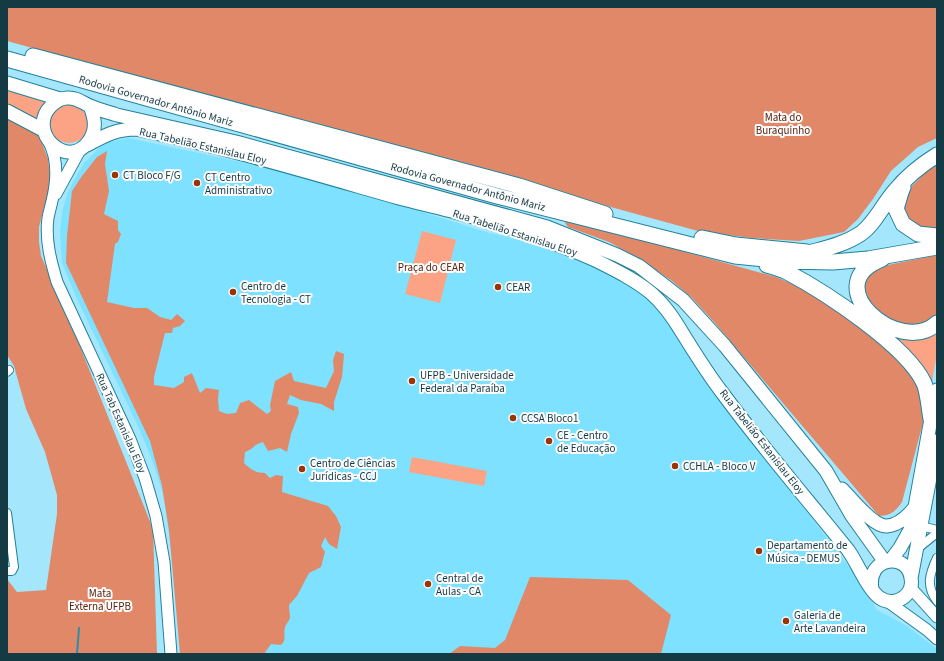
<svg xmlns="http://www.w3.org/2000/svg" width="944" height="661" font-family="'Source Sans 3',sans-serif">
	<rect width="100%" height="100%" fill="#a4e7fd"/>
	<path fill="#7de1ff" d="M 128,138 L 246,163 L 408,204 L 413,209 L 489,233 L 537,242 L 612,274 L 642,293 L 673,325 L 695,365 L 738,426 L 777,473 L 860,581 L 877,610 L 907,626 L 937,649 L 937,654 L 180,654 L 178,617 L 170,541 L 163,494 L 152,460 L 139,428 L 77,299 L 62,263 L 60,233 L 62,212 L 68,192 L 77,175 L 84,163 L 100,147 L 110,142 Z"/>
	<path fill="#fda385" d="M 7,88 L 45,102 L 37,121 L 7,106 Z
		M50 124a19 19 0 1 1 38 0a19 19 0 1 1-38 0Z
		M 422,231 L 456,240 L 440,303 L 405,294 Z
		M 880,331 C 901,339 915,343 937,333 L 937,353 L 932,382 Z
		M 412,457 L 487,471 L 484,486 L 409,472 Z"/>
	<path fill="#e18869" d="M 7,7 L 937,7 L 937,138 L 918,147 L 891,171 L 873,199 L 858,219 L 844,232 L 799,241 L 751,238 L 698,231 L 7,41 Z
		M 7,117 L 39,135 L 48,159 L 51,181 L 39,227 L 39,242 L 41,256 L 67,314 L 153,529 L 157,654 L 7,654 L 7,579 L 17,592 L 46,590 L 57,514 L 57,495 L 45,452 L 26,409 L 14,366 L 7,355 Z
		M 107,151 L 105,164 L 109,191 L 104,214 L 118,221 L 118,230 L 121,234 L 118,242 L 115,244 L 107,302 L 134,308 L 147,308 L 160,317 L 171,320 L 177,314 L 185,321 L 180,326 L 173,328 L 172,333 L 165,333 L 154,377 L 154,385 L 174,388 L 184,382 L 184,377 L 192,373 L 200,393 L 206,388 L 219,390 L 218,399 L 219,411 L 227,414 L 236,413 L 240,403 L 249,400 L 267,414 L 271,411 L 270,405 L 275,381 L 291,372 L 294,381 L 326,388 L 334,371 L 333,360 L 336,351 L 344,354 L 342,377 L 334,402 L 334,411 L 321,404 L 301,400 L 290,395 L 287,404 L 298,407 L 299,413 L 291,434 L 287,452 L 280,448 L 268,451 L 263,442 C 254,444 254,449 245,452 L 244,463 C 251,470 256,473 265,473 L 270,478 L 276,475 L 283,476 L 282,492 L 328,506 L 336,516 L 341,527 L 337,549 L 329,544 L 325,537 L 321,546 L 325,552 L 321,567 L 309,573 L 297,596 L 289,605 C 289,609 290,614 290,618 C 289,621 286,624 285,627 C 283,634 287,640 281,645 L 271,644 L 264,654 L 180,654 L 169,530 L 162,486 L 150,441 L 66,263 L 67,236 L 72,191 L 82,176 L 97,157 Z
		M 937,164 L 937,229 L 919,227 L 903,214 L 907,191 L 926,172 Z
		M 567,219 L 776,277 L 806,290 L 872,333 L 910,371 L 924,400 L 924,419 L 902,502 C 896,511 890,516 879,516 L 714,322 L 691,297 L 672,281 L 638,258 L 609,242 L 568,227 L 565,223 Z
		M 937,255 L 937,317 L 921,326 L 892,324 L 863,304 L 864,276 L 878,267 Z
		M 530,577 L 628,580 L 671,615 L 661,654 L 449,654 L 460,646 L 495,648 L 505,640 Z"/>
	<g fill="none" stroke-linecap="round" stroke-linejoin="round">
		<path stroke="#2c8da7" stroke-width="2" d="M 77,654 L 79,628"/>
		<g stroke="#22819a" stroke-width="10">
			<path id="street" d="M 7,372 L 9,370
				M 7,513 L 14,567 L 12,571 L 7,571
				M 921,526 L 937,530
				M 917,549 L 937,533
				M 937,558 C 929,575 926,586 937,601"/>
		</g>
		<g stroke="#22819a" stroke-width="13">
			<path id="secondary" d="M 48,140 C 58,158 57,181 52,201 C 51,206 49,212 48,218 C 45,240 51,262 57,282 L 130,439 L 145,478 L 156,516 L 164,562 L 171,654
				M 56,194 L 80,150
				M 910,587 L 937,617
				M 887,601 L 927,630 L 937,639"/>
		</g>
		<g stroke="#22819a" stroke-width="15">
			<path id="primary" d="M 7,83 L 60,99
				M 90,106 C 95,119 97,129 89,141 C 67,172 26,131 51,106 C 56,101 61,98 67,98 C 76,97 83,103 90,106 C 99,110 108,112 117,115 L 236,142 L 547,227 L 617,255 L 639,266 L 683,300 L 725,346 L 826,471 L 852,516 L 885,562
				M 7,111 L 43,130
				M 87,145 C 104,136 116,129 136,129 C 225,147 311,173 399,198 C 422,204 446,209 470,216 C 510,227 554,242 593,259 C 613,269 634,279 651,293 C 665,305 674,319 683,334 C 696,355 709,376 724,395 C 763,448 807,499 848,550 C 857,562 868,590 880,598 C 889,604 901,602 908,593 C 911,589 912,583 911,578 C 908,552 866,556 872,589
				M 842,489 C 851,498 873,527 887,526 C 899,525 908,516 915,507
				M 890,561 L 900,548 L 910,530 L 915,507 L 931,419 L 937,390
				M 911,578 L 937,441"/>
		</g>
		<g stroke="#22819a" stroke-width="17">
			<path id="highway" d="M 33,56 L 519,186 L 605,214
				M 7,59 L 497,196 L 735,256 L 783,261 L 833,262 L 868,259 L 937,247
				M 903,187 L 901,192 L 896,209 L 903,224 L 918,234 L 937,236
				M 702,238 L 736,245 L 807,252
				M 809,253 C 827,248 845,244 860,234 C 874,225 884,203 895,191 C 907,176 921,165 937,155
				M 882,259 C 815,285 900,358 937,323
				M 767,265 C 774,267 781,269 787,272 C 825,292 906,345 924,383 C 928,392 929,409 931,419"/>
		</g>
		<use href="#street" stroke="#fff" stroke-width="8"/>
		<use href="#secondary" stroke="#fff" stroke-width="11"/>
		<use href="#primary" stroke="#fff" stroke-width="13"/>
		<use href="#highway" stroke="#fff" stroke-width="15"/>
	</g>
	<g fill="#993407" stroke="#fcfcfc" stroke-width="1.5">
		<circle cx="115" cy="175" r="4"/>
		<circle cx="197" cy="183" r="4"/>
		<circle cx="498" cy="287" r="4"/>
		<circle cx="233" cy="292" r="4"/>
		<circle cx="412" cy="381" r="4"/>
		<circle cx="513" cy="418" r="4"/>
		<circle cx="549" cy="441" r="4"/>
		<circle cx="675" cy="466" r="4"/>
		<circle cx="302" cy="469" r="4"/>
		<circle cx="759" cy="551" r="4"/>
		<circle cx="428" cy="584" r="4"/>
		<circle cx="786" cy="621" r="4"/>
	</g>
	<g text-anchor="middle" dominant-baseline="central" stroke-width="4" stroke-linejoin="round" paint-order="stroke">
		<g font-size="11" fill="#143a44" stroke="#fcfcfc">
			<text transform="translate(156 101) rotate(16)">Rodovia Governador Antônio Mariz</text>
			<text transform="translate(203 146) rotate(13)">Rua Tabelião Estanislau Eloy</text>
			<text transform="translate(468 187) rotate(15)">Rodovia Governador Antônio Mariz</text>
			<text transform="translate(515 233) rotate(18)">Rua Tabelião Estanislau Eloy</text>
			<text transform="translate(121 423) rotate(66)">Rua Tab Estanislau Eloy</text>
			<text transform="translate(762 442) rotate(52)">Rua Tabelião Estanislau Eloy</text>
		</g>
		<g font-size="11" fill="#5c240f" stroke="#fcfcfc">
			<text x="783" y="117">Mata do<tspan x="783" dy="13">Buraquinho</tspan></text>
			<text x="431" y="267">Praça do CEAR</text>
			<text x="100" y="593">Mata<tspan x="100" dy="13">Externa UFPB</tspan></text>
		</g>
		<g font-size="11" fill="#143a44" stroke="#fcfcfc" text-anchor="start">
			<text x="123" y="175">CT Bloco F/G</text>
			<text x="205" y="177">CT Centro<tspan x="205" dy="13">Administrativo</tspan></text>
			<text x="241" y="286">Centro de<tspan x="241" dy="13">Tecnologia - CT</tspan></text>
			<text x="506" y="287">CEAR</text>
			<text x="420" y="375">UFPB - Universidade<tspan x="420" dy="13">Federal da Paraíba</tspan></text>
			<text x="521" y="418">CCSA Bloco1</text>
			<text x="557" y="435">CE - Centro<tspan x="557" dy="13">de Educação</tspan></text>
			<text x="310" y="463">Centro de Ciências<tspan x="310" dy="13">Jurídicas - CCJ</tspan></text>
			<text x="683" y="466">CCHLA - Bloco V</text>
			<text x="767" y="545">Departamento de<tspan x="767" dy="13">Música - DEMUS</tspan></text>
			<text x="436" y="578">Central de<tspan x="436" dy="13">Aulas - CA</tspan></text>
			<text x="794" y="615">Galeria de<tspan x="794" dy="13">Arte Lavandeira</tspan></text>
		</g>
	</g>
	<rect width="944" height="661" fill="none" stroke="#143a44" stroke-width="16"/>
</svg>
